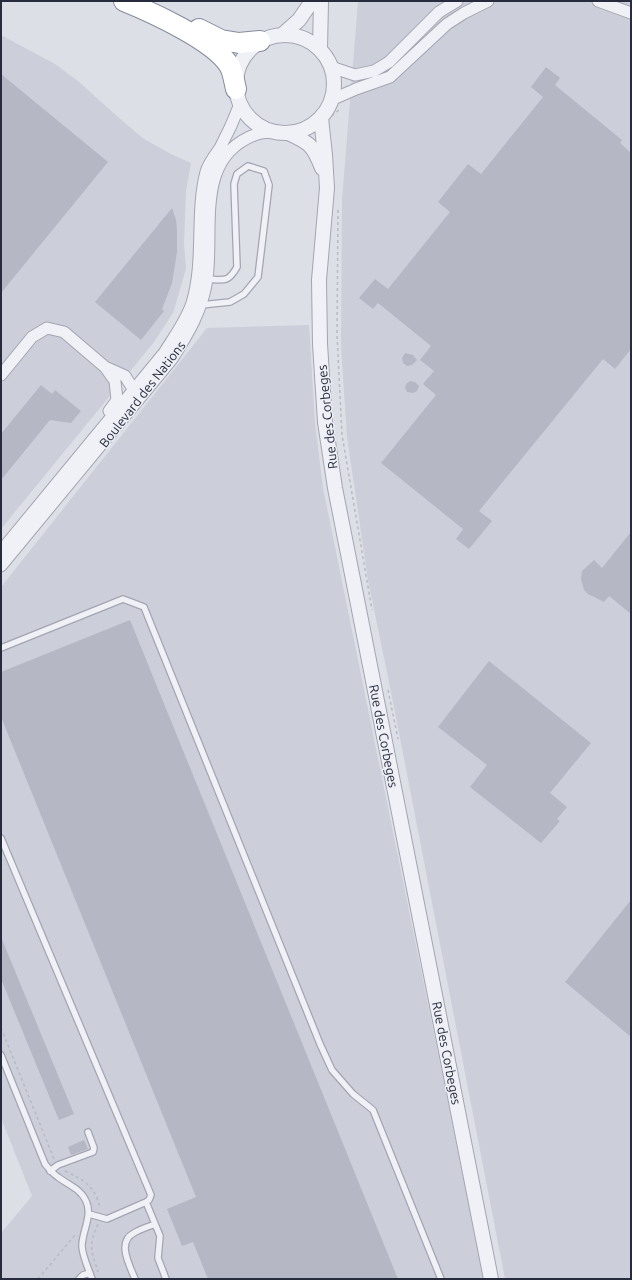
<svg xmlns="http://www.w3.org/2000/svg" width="632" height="1280" font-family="Ubuntu,sans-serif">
	<rect width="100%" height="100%" fill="#dddfe7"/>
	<path fill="#ccced9" d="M 358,1 L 631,1 L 631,1279 L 505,1279 L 393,702 L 368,580 L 347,437 L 341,347 L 342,200 Z
		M 1,35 L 55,64 L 78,81 L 119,118 L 144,139 L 173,155 L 191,163 L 186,191 L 184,243 L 186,269 L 173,313 L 154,342 L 1,529 Z
		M 309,325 L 315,423 L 323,488 L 484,1279 L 1,1279 L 1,1233 L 32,1196 L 1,1118 L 1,587 L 207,328 Z"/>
	<path fill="#b5b8c4" d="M 546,67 L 560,78 L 555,85 L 622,140 L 620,143 L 631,153 L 631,349 L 615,369 L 603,359 L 479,511 L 492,521 L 469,549 L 456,539 L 463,529 L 381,463 L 436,395 L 423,384 L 434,371 L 420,360 L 431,346 L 378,303 L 373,309 L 359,298 L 375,279 L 388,289 L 450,212 L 438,202 L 468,164 L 481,174 L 543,97 L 531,87 Z
		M 1,74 L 108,162 L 1,293 Z
		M 172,208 L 176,220 L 177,230 L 177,252 L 172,283 L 162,309 L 164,311 L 141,340 L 95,302 Z
		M 405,353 L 413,355 L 417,360 L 412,365 L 407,366 L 403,363 L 402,358 Z
		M 410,381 L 415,382 L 419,386 L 417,391 L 413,393 L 407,392 L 405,388 L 406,384 Z
		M 41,385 L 52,394 L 55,390 L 81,411 L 71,423 L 50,420 L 1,480 L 1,434 Z
		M 631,532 L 631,614 L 609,596 L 604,602 L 588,594 L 584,590 L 581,579 L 582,571 L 594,560 L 602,568 Z
		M 130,620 L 398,1279 L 208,1279 L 193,1242 L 182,1246 L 167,1209 L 196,1197 L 1,717 L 1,672 Z
		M 489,661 L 591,743 L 550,793 L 567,807 L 557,819 L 560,821 L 541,843 L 470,787 L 487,765 L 438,727 Z
		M 631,900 L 631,1037 L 565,982 Z
		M 1,937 L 74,1114 L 59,1120 L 1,979 Z
		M 84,1140 L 88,1149 L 71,1155 L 68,1147 Z"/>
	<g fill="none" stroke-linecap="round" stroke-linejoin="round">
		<g stroke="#a3a5b1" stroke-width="8">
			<path id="service" d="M 201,305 L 230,302 L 244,294 L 258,277 L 269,185 L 264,171 L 248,166 L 237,174 L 234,184 L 237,267 C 228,283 224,280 207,279
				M 1,648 L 123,599 L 144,607 L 320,1044 L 332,1070 L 353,1094 L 373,1110 L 441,1279
				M 1,838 L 151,1195 L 149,1200 L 146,1202 L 107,1219 L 89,1214
				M 1,1055 L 45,1164 C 49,1169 53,1174 58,1177 C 68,1185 81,1189 86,1201 C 93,1216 82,1231 82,1246 C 82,1255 89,1270 92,1279
				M 50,1171 L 58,1165 L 93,1152 L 94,1148 L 88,1132
				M 146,1202 L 160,1236 L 158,1258 L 166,1279
				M 79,1279 L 83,1275 L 90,1273
				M 135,1279 C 130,1266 116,1242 134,1233 C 140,1229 148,1227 155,1224"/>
		</g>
		<g stroke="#a3a5b1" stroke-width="13">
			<path id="minor" d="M 598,1 L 631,13
				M 331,67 L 355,75 L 374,71 L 389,62 L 439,12 L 457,1
				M 331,100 L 356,89 L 390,77 L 447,24 L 464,13 L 488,1
				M 105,367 L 125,376 L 137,395
				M 1,375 L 32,337 L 47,328 L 64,332 L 105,367 L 115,381 L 117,400 L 109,411
				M 1,551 L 164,353 C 174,337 186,321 192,303 C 205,260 195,214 206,172 C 208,164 215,155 220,148 C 228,133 234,120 240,104
				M 1,566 L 172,359 C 188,334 203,309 207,279 C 214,227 194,156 257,134 C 263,132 270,132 275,132"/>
		</g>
		<g stroke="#a3a5b1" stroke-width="16">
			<path id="tertiary" d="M 282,35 L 299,20 L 312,1
				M236 84a49 49 0 1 1 98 0a49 49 0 1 1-98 0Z
				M 320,49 L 321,1
				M 321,118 L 325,155 L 327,188 L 319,280 L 320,344 L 325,422 L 335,488 L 491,1279
				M 288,133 C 310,143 313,145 322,168"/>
		</g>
		<g stroke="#858a9e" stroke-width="22">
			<path id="motorway" d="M 124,1 C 151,12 213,40 229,65 C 233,71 234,81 236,89
				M 199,29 L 221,40 L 239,43 L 260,41"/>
		</g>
		<path stroke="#b8bac2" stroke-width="1.5" stroke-dasharray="3 3" stroke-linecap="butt" d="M 332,116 L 341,108
			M 338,210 L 337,335 L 342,435 L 372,610
			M 388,690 L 398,739
			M 1,1028 L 54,1159
			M 65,1171 C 84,1180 95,1186 100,1208
			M 98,1224 C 88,1247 91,1249 98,1272
			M 38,1279 L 75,1235 L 76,1235"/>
		<use href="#service" stroke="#f0f1f6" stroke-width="5.5"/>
		<use href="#minor" stroke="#f0f1f6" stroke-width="11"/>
		<use href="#tertiary" stroke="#f0f1f6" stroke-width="14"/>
		<use href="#motorway" stroke="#fff" stroke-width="20"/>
	</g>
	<g text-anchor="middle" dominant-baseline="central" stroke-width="3" stroke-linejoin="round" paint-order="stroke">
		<g font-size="13" fill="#272b3e" stroke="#edeff5">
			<text transform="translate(142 394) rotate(-52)">Boulevard des Nations</text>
			<text transform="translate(327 417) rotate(-96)">Rue des Corbeges</text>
			<text transform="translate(384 736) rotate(79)">Rue des Corbeges</text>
			<text transform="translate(447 1053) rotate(79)">Rue des Corbeges</text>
		</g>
	</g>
	<rect width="632" height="1280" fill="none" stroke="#272b3e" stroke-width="4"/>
</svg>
